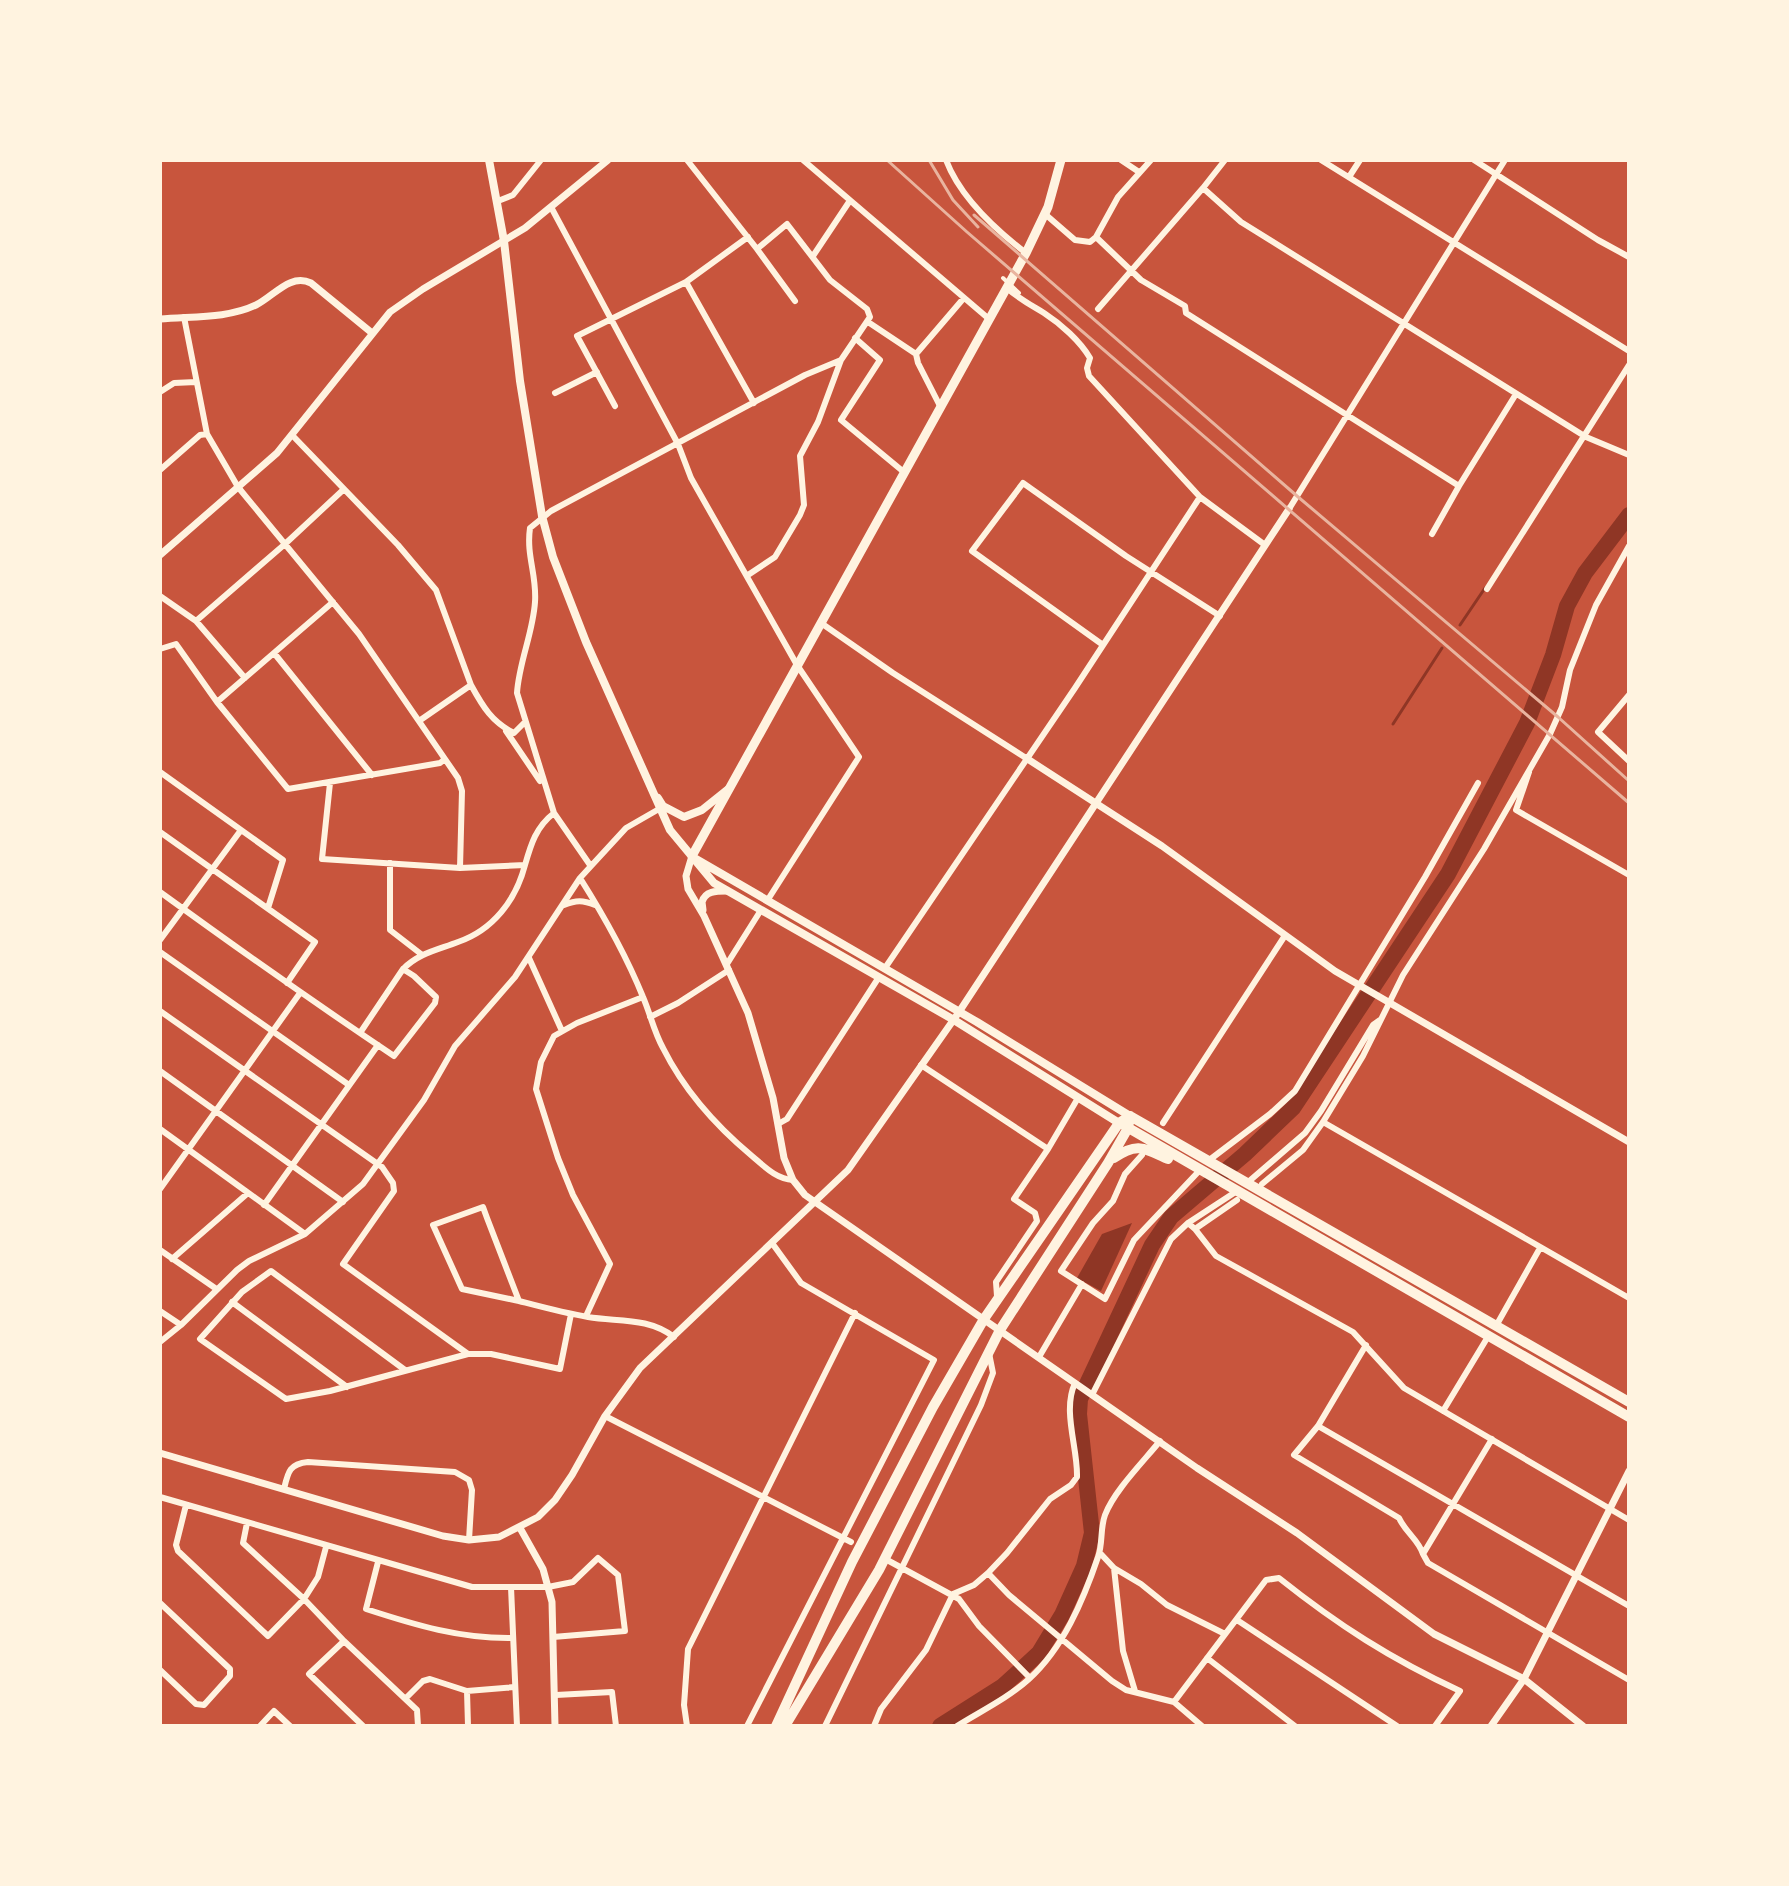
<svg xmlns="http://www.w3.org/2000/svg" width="1789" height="1886" font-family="'PT Sans Narrow',sans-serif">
	<rect width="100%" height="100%" fill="#c8553d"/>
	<path fill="#8f3625" d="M 1132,1223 L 1101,1291 L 1077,1278 L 1102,1234 Z"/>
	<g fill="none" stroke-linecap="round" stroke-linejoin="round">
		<path stroke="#8f3625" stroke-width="3" d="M 1460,625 L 1485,588
			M 1393,724 L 1442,648"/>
		<path stroke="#8f3625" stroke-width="16" d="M 940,1726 L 1003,1686 L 1039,1653 L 1062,1615 L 1084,1566 L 1092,1533 L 1079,1414 L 1080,1399 L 1152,1245 L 1171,1217 L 1245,1154 L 1293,1108 L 1448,874 L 1527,723 L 1553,655 L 1567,606 L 1585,573 L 1629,515"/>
		<path stroke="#fff3e0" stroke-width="4" d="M 1003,278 L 1019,293"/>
		<path stroke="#fff3e0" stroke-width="6" d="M 687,160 L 757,249 L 787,224 L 830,280 L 867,309 L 870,317 L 841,360 L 818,422 L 800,456 L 804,505 L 800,515 L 775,557 L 748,575
			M 803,160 L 989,319
			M 946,160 C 960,197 996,230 1026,253
			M 1121,160 L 1139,172
			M 1151,160 L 1118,197 L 1096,237 L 1141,280 L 1185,306 L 1186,313 L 1459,486 L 1516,394
			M 1225,160 L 1203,188 L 1241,222 L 1586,437 L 1629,455
			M 1321,160 L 1629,351
			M 1474,160 L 1598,240 L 1629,257
			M 1349,177 L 1360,160
			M 498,201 L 513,195 L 541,160
			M 551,207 L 678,444 L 691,478 L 797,665 L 859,757 L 767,901
			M 1045,214 L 1075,240 L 1090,242 L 1096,237
			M 757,249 L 795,301
			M 813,256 L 849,202
			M 686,282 L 754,403
			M 1098,309 L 1203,188
			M 184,317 L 207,434 L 238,487 L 359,634 L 458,778 L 462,791 L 460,868
			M 868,322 L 916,354 L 963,299
			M 855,338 L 880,360 L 841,420 L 905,473
			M 916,354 L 918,363 L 941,408
			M 160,392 L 174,383 L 196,382
			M 555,393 L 597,372
			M 615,406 L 577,336 L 686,282 L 748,237
			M 293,436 L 398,545 L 436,590 L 471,685 L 419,721
			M 160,470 L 200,435 L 207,434
			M 1200,497 L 1265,545
			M 1289,509 L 1505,160
			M 1432,534 L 1459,486
			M 1487,589 L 1629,365
			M 160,596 L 196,621 L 245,678
			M 196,621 L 285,544 L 343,490
			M 821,623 L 893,673 L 1026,758
			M 1103,645 L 972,551 L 1023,483 L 1126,556 L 1220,616
			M 160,649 L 176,644 L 217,702 L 288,789 L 440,763 L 445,759
			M 274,653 L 372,775
			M 471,685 C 483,707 492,722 514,733 L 525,722
			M 1629,695 L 1598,732 L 1629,761
			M 217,702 L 333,602
			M 506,731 L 540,781
			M 160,772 L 283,860 L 268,908
			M 1529,772 L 1516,810 L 1629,875
			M 330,783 L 322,859 L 460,868 L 525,865 C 531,844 536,827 554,813
			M 160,832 L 315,942 L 287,983
			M 390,863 L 390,930 L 421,954
			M 590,865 L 554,813 L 517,693 C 519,662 533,633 535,602 C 537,575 526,556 530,528 L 551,511 L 805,375 L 841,360
			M 580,878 C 604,916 626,955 643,997 C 650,1013 654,1032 663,1048 C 684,1090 716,1126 752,1156 C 764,1166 776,1179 793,1180
			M 160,892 C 237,948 315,1003 394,1056 L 435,1003 L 436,997 L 414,976 L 403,969 L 360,1033
			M 564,905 C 576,900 583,900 595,905
			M 160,940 L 241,830
			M 160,952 L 349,1085
			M 529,958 L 562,1031
			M 727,964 L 761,910
			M 885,968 L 1075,688 L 1200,497 L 1089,376 L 1087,368 L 1090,358 C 1080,341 1061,324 1044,313 C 1031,305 1019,299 1007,288
			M 403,969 C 419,953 437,950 458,942 C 493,930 516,900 525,865
			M 160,1011 L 382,1167 L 393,1183 L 394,1191 L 343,1264 L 468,1354
			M 650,1017 L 678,1003 L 729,970
			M 921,1065 L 1048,1149
			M 160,1071 L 343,1202
			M 1323,1122 L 1629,1298
			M 1163,1123 L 1284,937
			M 778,1124 L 787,1119 L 879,977
			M 160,1129 L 305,1234
			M 1142,1155 L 1125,1174 L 1113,1201 L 1093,1223 L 1061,1271 L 1105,1299 L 1134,1240 L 1200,1170
			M 1208,1161 L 1270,1114 L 1295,1091 L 1425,877 L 1478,783
			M 1247,1183 L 1305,1133 L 1321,1111 L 1373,1025 L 1380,1020
			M 1262,1184 L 1303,1150 L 1323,1122 L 1363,1056 L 1403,975 L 1484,849 L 1550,734 L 1562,707 L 1570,670 L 1596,605 L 1629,546
			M 160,1189 L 300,993
			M 264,1205 L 378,1045
			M 483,1207 L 487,1218 L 519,1301 L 462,1289 L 433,1225 Z
			M 1188,1223 L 1237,1191
			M 1195,1229 L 1216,1256 L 1353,1332 L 1404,1388 L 1629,1520
			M 160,1250 L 215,1288
			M 172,1259 L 248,1193
			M 997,1296 L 996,1282 L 1037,1221 L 1035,1213 L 1014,1199 L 1048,1149 L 1078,1098
			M 519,1301 C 542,1307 564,1313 588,1317 C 618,1322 648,1317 674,1337
			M 232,1302 L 347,1387
			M 160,1311 L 181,1325
			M 586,1316 L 610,1264 L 573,1195 L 558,1158 L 536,1089 L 541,1062 L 554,1036 L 577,1023 L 643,997
			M 1496,1326 L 1540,1248
			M 160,1342 L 181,1325 L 237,1270 L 249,1261 L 305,1234 L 363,1184 L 424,1100 L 455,1046 L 515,977 L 580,878 L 626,828 L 659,809
			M 1366,1345 L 1318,1426 L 1294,1455 L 1399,1518 C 1406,1533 1418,1539 1423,1554
			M 1039,1357 L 1082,1284
			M 405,1370 L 271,1271 L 242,1292 L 200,1339 L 286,1399 L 330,1391 L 468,1354 L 491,1354 L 560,1369 L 571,1314
			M 1092,1395 L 1171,1239 L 1188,1223 L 1195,1229 L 1237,1200
			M 1443,1411 L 1489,1335
			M 605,1416 L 851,1542
			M 1318,1426 L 1629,1606
			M 1492,1439 L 1423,1554 L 1428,1563 L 1629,1680
			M 284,1489 C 288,1472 289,1464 308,1462 L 455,1472 L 469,1480 L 472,1490 L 469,1540
			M 160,1497 L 472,1587 L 548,1587 L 573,1582 L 598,1558 L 618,1575 L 625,1631 L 553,1637
			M 186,1505 L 176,1545 L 178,1551 L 268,1636 L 304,1599 L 318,1577 L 326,1547
			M 247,1523 L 243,1543 L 304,1599 L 344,1641
			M 1100,1553 L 1114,1568 L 1141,1584 L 1167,1605 L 1225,1634
			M 889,1561 L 959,1599 L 979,1626 L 1030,1678
			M 378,1562 L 366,1609 C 415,1625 461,1639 513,1638
			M 1114,1568 L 1123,1651 L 1135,1691
			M 988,1573 L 1009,1595 L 1112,1681 L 1126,1690 L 1174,1702 L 1202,1726
			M 511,1587 L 517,1726
			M 160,1603 L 230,1669 L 230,1676 L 204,1705 L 196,1704 L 160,1670
			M 1237,1620 L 1397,1726
			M 1207,1658 L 1295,1726
			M 467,1691 L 468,1726
			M 556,1695 L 612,1692 L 616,1726
			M 406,1698 L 423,1681 L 430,1679 L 467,1691 L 515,1687
			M 1174,1702 L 1266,1580 L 1279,1578 C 1338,1625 1391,1659 1460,1691 L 1435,1726
			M 260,1726 L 274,1711 L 290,1726
			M 363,1726 L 309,1674 L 344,1641 L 417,1710 L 418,1726
			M 687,1726 L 684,1705 L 688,1649 L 855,1313
			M 747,1726 L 934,1360 L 801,1283 L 772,1243
			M 825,1726 L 981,1405 L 993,1373 L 989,1353
			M 874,1726 L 881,1709 L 926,1650 L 953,1594 L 974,1585 L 988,1573 L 1007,1553 L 1050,1499 L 1071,1485 L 1077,1477 C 1078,1448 1062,1411 1075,1383
			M 957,1726 C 981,1711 1008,1698 1029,1679 C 1063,1648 1083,1601 1098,1557 C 1103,1544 1100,1528 1105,1515 C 1114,1491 1143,1462 1160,1441"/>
		<path stroke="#fff3e0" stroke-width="7" d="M 160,319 C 191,316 227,319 256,305 C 274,296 290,273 311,283 L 372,333
			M 160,555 L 277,453 L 390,312 L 423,289 L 525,228 L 608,160
			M 1026,758 L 1162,846 L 1335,971 L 1629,1142
			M 692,856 L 686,876 L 688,889 L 704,916 L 748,1013 L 773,1098 L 784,1158 L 793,1180 L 805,1195 L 1197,1468 L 1297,1533 L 1434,1634 L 1524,1679 L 1583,1726
			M 703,910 L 702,902 C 705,891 716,891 727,891
			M 160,1453 L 443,1536 L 469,1540 L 499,1537 L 538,1517 L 555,1500 L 572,1475 L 605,1416 L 640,1368 L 848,1170 L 959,1012 L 1289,509
			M 520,1528 L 543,1569 L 552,1602 L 555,1726
			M 1491,1726 L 1524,1679 L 1629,1471"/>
		<path stroke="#fff3e0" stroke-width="8" d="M 489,160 L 504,241 L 520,381 L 542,516 L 553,557 L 586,642 L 670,830 L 714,883 L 954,1020 L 1119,1123
			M 658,798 L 663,806 L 684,817 L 702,810 L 727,790
			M 696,859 L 977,1022 L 1130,1116"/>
		<path stroke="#fff3e0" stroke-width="9" d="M 692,856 L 1026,253 L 1048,207 L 1061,160"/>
		<path stroke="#fff3e0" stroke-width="10" d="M 1130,1116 L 1629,1402
			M 1125,1126 L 1629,1417
			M 1114,1158 C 1137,1142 1144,1148 1168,1159
			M 776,1726 L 852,1562 L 933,1407 L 984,1319 L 1106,1142 L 1119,1123 L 1130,1116
			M 785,1726 L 879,1570 L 1000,1330 L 1108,1163 L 1128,1128 L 1130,1116"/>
		<path stroke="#e9b49f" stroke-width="3" d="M 887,160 L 967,232 L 1629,803
			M 929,160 L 953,200 L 978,227
			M 974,215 L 1297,496 L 1558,717 L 1629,781"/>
	</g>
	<rect width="1789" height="1886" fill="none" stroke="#fff3e0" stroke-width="324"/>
</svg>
